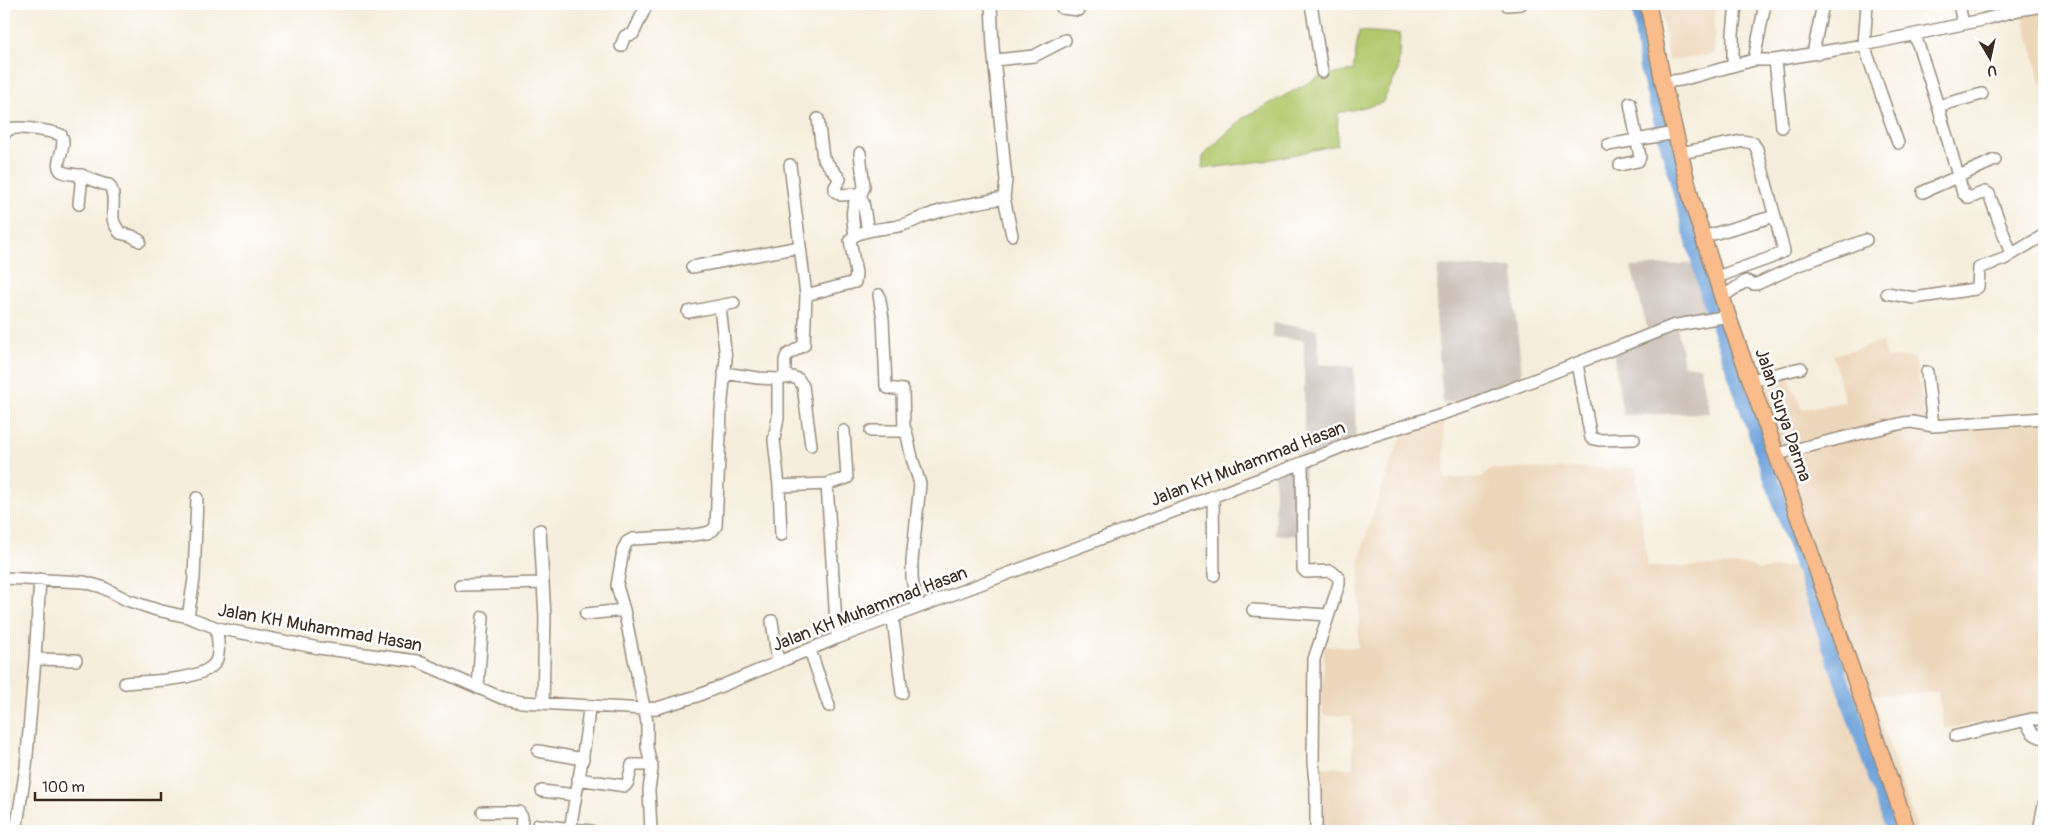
<svg xmlns="http://www.w3.org/2000/svg" width="2048" height="835" font-family="Pangolin,sans-serif">
	<rect width="100%" height="100%" fill="#fff"/>
	<filter id="ink" filterUnits="userSpaceOnUse"><feTurbulence type="fractalNoise" baseFrequency=".02" numOctaves="2"/><feDisplacementMap in="SourceGraphic" scale="10" xChannelSelector="R" yChannelSelector="G"/><feConvolveMatrix kernelMatrix="1 2 1 2 8 2 1 2 1" color-interpolation-filters="sRGB"/></filter>
	<filter id="wash" filterUnits="userSpaceOnUse"><feTurbulence type="fractalNoise" baseFrequency=".0096" numOctaves="4" result="noise"/><feDisplacementMap in="SourceGraphic" scale="20" xChannelSelector="R" yChannelSelector="G"/><feGaussianBlur stdDeviation="1.12" result="paint"/><feColorMatrix in="noise" values="0 0 0 0 0 0 0 0 0 0 0 0 0 0 0 0 0 1.4 0 .05"/><feComposite in="paint" operator="in"/></filter>
	<g filter="url(#wash)">
		<rect width="100%" height="100%" fill="#f6eedc"/>
		<path fill="#edd7bb" d="M 1661,4 L 1715,4 L 1714,54 L 1668,61 Z
			M 2044,9 L 2044,93 L 2022,12 Z
			M 1882,342 L 1886,358 L 1915,357 L 1925,420 L 2044,420 L 2044,717 L 1944,728 L 1938,692 L 1872,695 L 1918,831 L 1320,831 L 1323,808 L 1319,767 L 1353,768 L 1352,716 L 1322,715 L 1324,646 L 1358,648 L 1360,558 L 1370,521 L 1399,442 L 1411,424 L 1443,416 L 1445,479 L 1481,477 L 1492,469 L 1635,468 L 1648,567 L 1750,565 L 1757,570 L 1796,566 L 1722,358 L 1786,371 L 1802,409 L 1845,402 L 1833,355 Z"/>
		<path fill="#ccc2b9" d="M 1698,263 L 1711,317 L 1677,325 L 1684,365 L 1700,367 L 1710,413 L 1623,415 L 1612,344 L 1648,330 L 1631,267 Z
			M 1438,266 L 1514,268 L 1515,311 L 1523,382 L 1495,393 L 1443,404 L 1436,316 Z
			M 1273,323 L 1317,329 L 1319,364 L 1354,367 L 1356,442 L 1306,459 L 1300,535 L 1276,535 L 1274,463 L 1304,452 L 1304,340 L 1272,337 Z"/>
		<path fill="#b3c96d" stroke="#777a46" d="M 1359,31 L 1400,34 L 1398,72 L 1382,103 L 1338,113 L 1337,145 L 1263,161 L 1202,169 L 1203,155 L 1243,118 L 1321,76 L 1353,71 Z"/>
		<g fill="none" stroke-linecap="round" stroke-linejoin="round">
			<path stroke="#6da2da" stroke-width="15" d="M 1639,4 L 1646,65 L 1708,296 L 1894,831"/>
		</g>
	</g>
	<g filter="url(#ink)">
		<g fill="none" stroke-linecap="round" stroke-linejoin="round">
			<g stroke="#988c7d" stroke-width="14">
				<path id="minor" d="M 991,4 L 993,47 L 1006,180 L 1004,198 L 1012,235
					M 1311,4 L 1322,72
					M 1867,4 L 1864,45 L 1898,143
					M 1959,4 L 1963,24
					M 1507,5 L 1521,4
					M 1062,8 L 1078,10 L 1082,4
					M 1915,35 L 1938,106 L 1963,193 L 1969,198 L 1985,192 L 1989,194 L 2011,254
					M 621,46 L 625,36 L 633,34 L 647,4
					M 1813,53 L 1823,4
					M 995,60 L 1034,56 L 1065,40
					M 1754,60 L 1765,4
					M 1775,60 L 1782,127
					M 1733,65 L 1733,34 L 1736,4
					M 1663,82 L 1681,80 L 1754,60 L 1775,60 L 1864,45 L 1982,20 L 2018,10 L 2044,6
					M 1938,106 L 1982,94
					M 818,119 L 823,158 L 840,179 L 835,187 L 835,191 L 841,195 L 858,194 L 863,202 L 868,231
					M 4,135 C 5,133 7,130 10,129 C 19,126 52,131 61,135 C 68,146 54,162 60,170 C 63,174 74,174 79,175 C 90,177 98,184 109,185 C 116,194 112,207 113,218 C 113,223 117,228 120,233 L 132,236 L 140,241
					M 1608,145 L 1675,133
					M 1680,153 L 1743,141 L 1753,143 L 1757,149 L 1784,251 L 1770,258 L 1717,277
					M 1620,165 L 1638,161 L 1640,157 L 1630,103
					M 1923,192 L 1995,160
					M 858,194 L 862,192 L 864,187 L 860,153
					M 79,204 L 82,175
					M 855,235 C 853,220 849,208 859,196
					M 1703,237 L 1775,216
					M 692,267 L 800,247
					M 1887,293 L 1914,298 L 1975,289 L 1978,287 L 1979,268 L 2004,259 L 2044,235
					M 806,295 L 855,282 L 856,273 L 850,240 C 857,229 886,229 898,226 C 910,224 920,217 931,214 C 955,206 980,202 1004,198
					M 879,295 L 883,319 L 886,386 L 888,388 L 903,390 L 904,430
					M 1722,297 L 1746,281 L 1753,284 L 1757,284 L 1801,264 L 1866,240
					M 688,312 L 734,303
					M 1577,364 L 1591,438 L 1599,440 L 1634,439
					M 1927,372 L 1933,426
					M 724,373 L 758,378 L 778,379 L 792,377 L 798,379 L 803,386 L 811,445
					M 785,377 L 785,360 L 787,355 L 804,345 L 806,295 L 790,165
					M 778,379 L 778,418 L 774,440 L 779,486 L 781,535
					M 1751,380 L 1801,368
					M 871,431 L 906,431 L 912,458 L 920,484 L 912,561 L 912,578 L 917,608
					M 1777,454 L 1903,423 L 1912,422 L 1933,426 L 2044,418
					M 1302,463 L 1303,569 L 1306,572 L 1331,571 L 1339,578 L 1339,584 L 1314,659 L 1313,762 L 1316,791 L 1316,831
					M 827,484 L 837,638
					M 779,486 L 827,484 L 847,478 L 844,431
					M 1213,496 L 1214,575
					M 540,530 L 545,618 L 543,703
					M 4,578 L 84,582 L 102,587 L 127,600 L 157,610 L 188,617 L 217,628 L 319,648 L 417,661 L 502,698 L 522,702 L 644,709 L 657,708 L 697,696 L 837,638 L 1302,463 L 1353,442 L 1470,405 L 1672,326 L 1728,316
					M 460,585 L 542,583
					M 1253,610 L 1328,615
					M 586,614 L 624,610
					M 188,617 L 194,579 L 197,498
					M 893,619 L 902,693
					M 772,621 L 778,663
					M 810,650 L 829,706
					M 35,659 L 76,660
					M 125,683 C 147,681 202,681 215,663 C 221,654 217,638 217,628
					M 478,688 L 483,617
					M 2026,721 C 2030,731 2033,736 2044,738
					M 1956,736 L 2032,719 L 2044,719
					M 538,751 L 583,759
					M 578,779 L 625,786 L 628,782 L 632,765 L 652,765
					M 542,791 L 575,795
					M 483,812 L 519,812 L 522,817 L 521,831
					M 538,825 L 591,831
					M 16,831 L 26,767 L 35,659 L 40,579
					M 570,831 C 576,789 586,749 589,706
					M 651,831 L 649,790 L 652,769 L 647,747 L 647,722 L 624,610 L 617,586 L 623,550 L 627,542 L 633,539 L 686,536 L 707,533 L 713,530 L 716,526 L 721,411 L 726,358 L 720,307
					M 2039,831 L 2044,804"/>
			</g>
			<g stroke="#988c7d" stroke-width="18">
				<path id="major" d="M 1648,4 L 1663,82 L 1692,202 L 1728,316 L 1908,831"/>
			</g>
			<use href="#minor" stroke="#fff" stroke-width="11"/>
			<use href="#major" stroke="#fabc8b" stroke-width="15"/>
		</g>
	</g>
	<g text-anchor="middle" dominant-baseline="central" stroke-width="5" stroke-linejoin="round" paint-order="stroke">
		<g font-size="18" fill="#3b2a1e" stroke="#fff">
			<text transform="translate(1783 415) rotate(71)">Jalan Surya Darma</text>
			<text transform="translate(1248 464) rotate(-21)">Jalan KH Muhammad Hasan</text>
			<text transform="translate(870 609) rotate(-21)">Jalan KH Muhammad Hasan</text>
			<text transform="translate(320 628) rotate(10)">Jalan KH Muhammad Hasan</text>
		</g>
	</g>
	<rect width="2048" height="835" fill="none" stroke="#fff" stroke-width="20"/>
	<g transform="translate(1990 58) rotate(171)" stroke="#ffffff" stroke-width="4" paint-order="stroke">
	<path d="M0-4L9 19L0 12L-9 19Z" fill="#3b2a1e"/>
	<text y="-8" font-size="14" font-weight="bold" text-anchor="middle" fill="#3b2a1e">U</text>
	</g>
	<path d="M35 792v8h126v-8" fill="none" stroke="#3b2a1e" stroke-width="2.5"/>
	<text x="42" y="792" font-size="15" fill="#3b2a1e" stroke="#ffffff" stroke-width="4" paint-order="stroke">100 m</text>
</svg>
